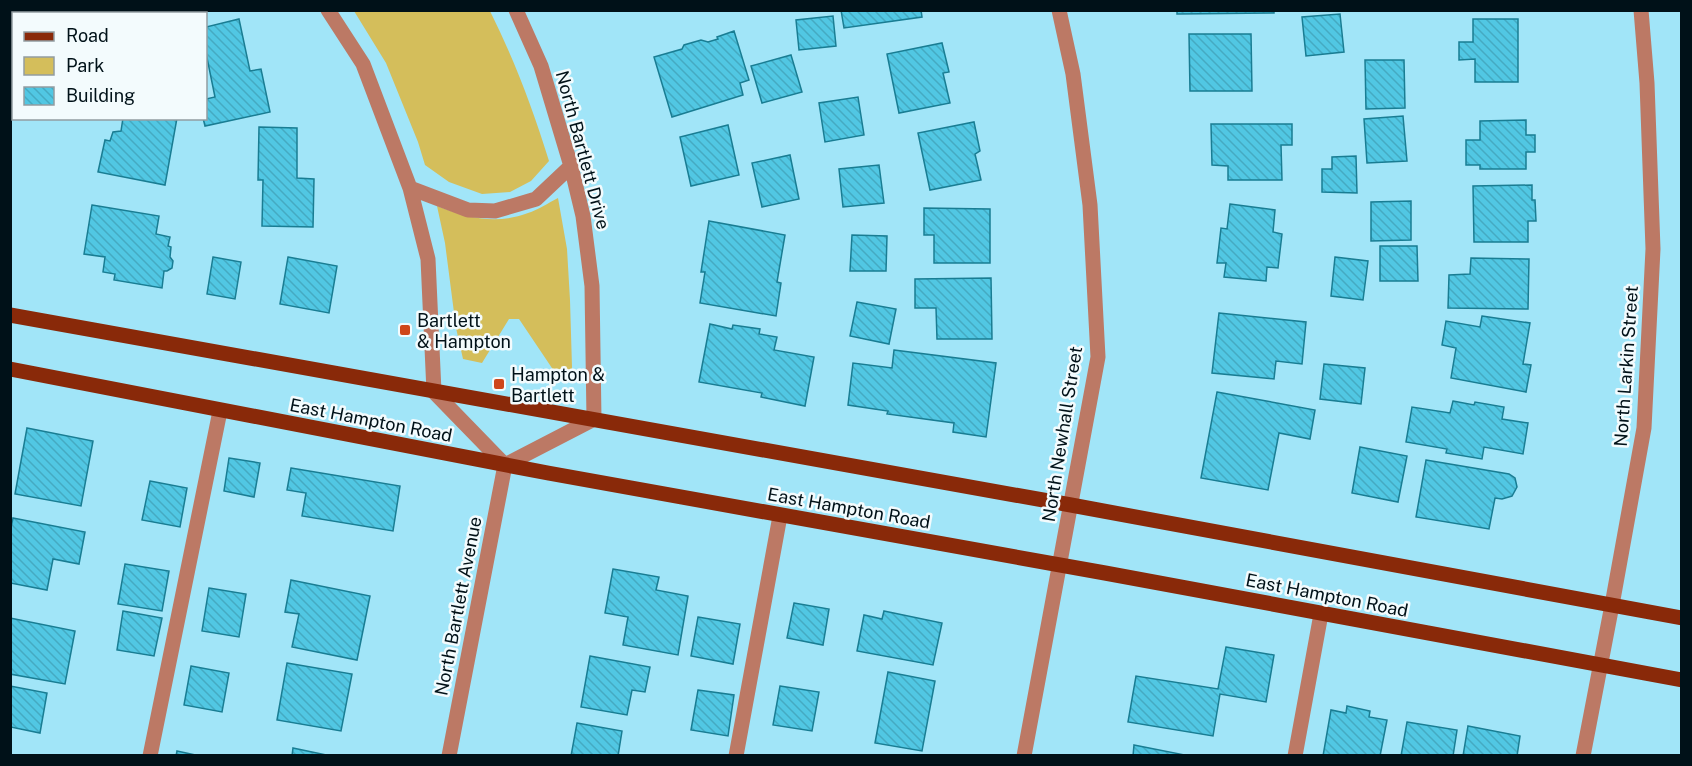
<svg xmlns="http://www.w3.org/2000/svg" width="1692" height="766" font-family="'Public Sans',sans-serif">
	<defs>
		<pattern id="building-back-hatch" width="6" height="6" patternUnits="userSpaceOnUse" patternTransform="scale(1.5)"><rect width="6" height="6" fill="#51c7e3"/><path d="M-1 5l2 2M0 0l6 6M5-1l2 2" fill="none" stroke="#45aac2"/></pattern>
	</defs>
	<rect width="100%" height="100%" fill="#a1e5f8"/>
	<path fill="#d4be5b" d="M 354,11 L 490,11 C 514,59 533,109 549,161 L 531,181 L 510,192 L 482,194 L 449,182 L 425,165 L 418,142 L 386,63 Z
		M 558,198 L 567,249 L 570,300 L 572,367 L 570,378 L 558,377 L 519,319 L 509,319 L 482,363 L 463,359 L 456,328 L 445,243 L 437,206 C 468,218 496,225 528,213 C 538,210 548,203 558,198 Z"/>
	<path fill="url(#building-back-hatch)" stroke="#197d93" stroke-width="1.5" d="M 129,10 L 190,10 L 190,14 L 128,14 Z
		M 841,10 L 921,10 L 922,17 L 844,28 Z
		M 1177,10 L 1274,10 L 1274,13 L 1177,14 Z
		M 1340,14 L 1344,52 L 1306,56 L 1302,17 Z
		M 833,16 L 836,46 L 799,50 L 796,20 Z
		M 239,19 L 250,71 L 261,69 L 270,112 L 205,126 L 203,118 L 206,118 L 206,99 L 215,97 L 206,53 L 206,27 Z
		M 1473,19 L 1518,19 L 1518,82 L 1475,82 L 1475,59 L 1459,60 L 1459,42 L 1473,42 Z
		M 734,31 L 749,80 L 740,83 L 743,95 L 672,117 L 654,57 L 682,49 L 684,45 L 701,40 L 708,42 L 718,39 L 717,37 Z
		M 1189,34 L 1251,34 L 1252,91 L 1190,91 Z
		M 942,43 L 949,72 L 943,73 L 950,103 L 899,113 L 887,54 Z
		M 791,55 L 802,92 L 762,103 L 751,66 Z
		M 1365,60 L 1404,60 L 1405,108 L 1366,109 Z
		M 858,97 L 864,135 L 825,142 L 819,103 Z
		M 1403,116 L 1407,161 L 1367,163 L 1364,119 Z
		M 123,118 L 177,118 L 165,185 L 98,172 L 105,140 L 110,141 L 113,132 L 121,131 Z
		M 1526,120 L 1526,135 L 1535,135 L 1535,152 L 1526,152 L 1526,169 L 1480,169 L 1480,165 L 1466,165 L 1466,140 L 1480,140 L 1480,121 Z
		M 974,122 L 980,151 L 975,154 L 981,180 L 930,190 L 918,133 Z
		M 1211,124 L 1292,124 L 1292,145 L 1281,145 L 1282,180 L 1228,180 L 1228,166 L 1212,165 Z
		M 728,125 L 739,175 L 691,186 L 680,137 Z
		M 259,127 L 297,128 L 297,178 L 314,179 L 313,227 L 262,226 L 263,180 L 258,180 Z
		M 790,155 L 799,199 L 762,207 L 752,163 Z
		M 1356,156 L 1357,193 L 1322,192 L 1322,169 L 1332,169 L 1332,157 Z
		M 879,165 L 884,203 L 843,207 L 839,169 Z
		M 1532,185 L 1532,200 L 1535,200 L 1536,221 L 1528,221 L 1528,242 L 1474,242 L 1473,186 Z
		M 1411,201 L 1411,240 L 1371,241 L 1371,202 Z
		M 1230,204 L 1275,210 L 1273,232 L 1282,234 L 1278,268 L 1267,267 L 1266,281 L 1224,277 L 1226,263 L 1217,263 L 1221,228 L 1227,229 Z
		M 92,205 L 159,216 L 156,234 L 170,237 L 168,246 L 171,247 L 170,257 L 173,261 L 172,268 L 167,271 L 164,271 L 162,288 L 114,280 L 115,274 L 103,272 L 105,257 L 84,254 Z
		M 924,208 L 990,209 L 990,263 L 934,263 L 934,235 L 924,235 Z
		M 709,221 L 785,235 L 777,282 L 781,283 L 776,316 L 700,303 L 705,272 L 701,272 Z
		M 852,235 L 887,236 L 886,271 L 850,271 Z
		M 1380,246 L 1417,246 L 1418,281 L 1380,281 Z
		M 213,257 L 241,262 L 235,299 L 207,294 Z
		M 288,257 L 337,266 L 329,313 L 280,304 Z
		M 1335,257 L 1368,261 L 1363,300 L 1331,296 Z
		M 1471,258 L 1529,259 L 1528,309 L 1448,308 L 1449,275 L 1470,274 Z
		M 991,278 L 992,339 L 937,339 L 936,308 L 915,308 L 915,279 Z
		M 857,302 L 896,309 L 889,344 L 850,336 Z
		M 1219,313 L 1306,322 L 1302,364 L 1276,361 L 1274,379 L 1212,373 Z
		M 1482,316 L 1530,323 L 1523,364 L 1531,365 L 1526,392 L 1451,378 L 1456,348 L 1442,345 L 1446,321 L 1480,327 Z
		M 710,324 L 732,329 L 733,325 L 760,329 L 759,334 L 777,337 L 774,350 L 814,357 L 805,406 L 761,397 L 762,393 L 699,382 Z
		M 894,350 L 996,363 L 986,437 L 953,432 L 954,423 L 887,414 L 888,411 L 848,405 L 853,363 L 892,368 Z
		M 1324,364 L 1365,368 L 1361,404 L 1320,399 Z
		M 1217,392 L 1315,410 L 1310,439 L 1279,433 L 1268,490 L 1201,478 Z
		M 1453,401 L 1474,405 L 1475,402 L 1504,407 L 1502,419 L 1528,423 L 1523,454 L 1484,447 L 1482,459 L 1446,453 L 1447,449 L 1406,442 L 1412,407 L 1450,413 Z
		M 27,428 L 93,441 L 81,506 L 15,494 Z
		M 1360,447 L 1407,456 L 1398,502 L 1352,493 Z
		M 229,458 L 260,463 L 254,497 L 224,491 Z
		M 1426,460 L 1509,474 L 1515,478 L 1517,487 L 1512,496 L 1502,499 L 1495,498 L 1489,529 L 1416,517 Z
		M 291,468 L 400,486 L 393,531 L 302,516 L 306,493 L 287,490 Z
		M 150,481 L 187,488 L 180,527 L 142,520 Z
		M 13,518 L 85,532 L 79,564 L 53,559 L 47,590 L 10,583 L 10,532 Z
		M 125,564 L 169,571 L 162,611 L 118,604 Z
		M 613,569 L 659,577 L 656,590 L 688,596 L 678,655 L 623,645 L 628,617 L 605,613 Z
		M 291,580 L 370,596 L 357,660 L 292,647 L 299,614 L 285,612 Z
		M 209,588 L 246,594 L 239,637 L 202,631 Z
		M 794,603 L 829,609 L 823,645 L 787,638 Z
		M 123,611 L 162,618 L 154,656 L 117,650 Z
		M 884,611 L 942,623 L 933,665 L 857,651 L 864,615 L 882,619 Z
		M 698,617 L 740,624 L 733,664 L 691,656 Z
		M 10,618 L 75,631 L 65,684 L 10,674 Z
		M 1226,647 L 1274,655 L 1266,702 L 1220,694 L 1213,736 L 1128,722 L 1136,676 L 1218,689 Z
		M 590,656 L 650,667 L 645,692 L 632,690 L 627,715 L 581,707 Z
		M 287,663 L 352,674 L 341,731 L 277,720 Z
		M 191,666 L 229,673 L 222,712 L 184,705 Z
		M 888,672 L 935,681 L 922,751 L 875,743 Z
		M 10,686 L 47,693 L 40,733 L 11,727 L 10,729 Z
		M 780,686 L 819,692 L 812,731 L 773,725 Z
		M 698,690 L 734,695 L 728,736 L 691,730 Z
		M 1347,706 L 1370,711 L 1369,717 L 1387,720 L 1380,756 L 1323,756 L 1331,710 L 1346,713 Z
		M 1407,722 L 1457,730 L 1453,756 L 1401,756 Z
		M 577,723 L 622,731 L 618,756 L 571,756 Z
		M 1468,726 L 1520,736 L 1517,756 L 1463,756 Z
		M 1134,745 L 1185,755 L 1185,756 L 1133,756 Z
		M 293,748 L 331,756 L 292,756 Z
		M 177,751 L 200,756 L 176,756 Z"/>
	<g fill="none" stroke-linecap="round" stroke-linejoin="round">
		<path stroke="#bc7965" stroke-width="15" d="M 328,10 L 363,64 L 410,188 L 428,259 L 434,392 L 505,465
			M 410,188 L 468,210 L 495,211 L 536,199 L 571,166
			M 505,465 L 594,419 L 592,286 L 583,216 L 571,166 L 541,66 L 516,10
			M 150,756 L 220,411
			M 449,756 L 505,465
			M 736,756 L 780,516
			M 1024,756 L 1098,357 L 1090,205 L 1073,74 L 1059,10
			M 1295,756 L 1321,614
			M 1583,756 L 1612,605 L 1644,428 L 1653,249 L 1647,83 L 1641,10"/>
		<path stroke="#892909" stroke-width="15" d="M 10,315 L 1071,505 L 1682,618
			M 10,369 L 548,473 L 1105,573 L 1682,680"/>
	</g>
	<g fill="#ce461a" stroke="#f3fbfd" stroke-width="2">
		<rect x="399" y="324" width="12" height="12" rx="3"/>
		<rect x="493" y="378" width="12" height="12" rx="3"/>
	</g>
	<g text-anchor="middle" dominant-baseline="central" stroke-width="5" stroke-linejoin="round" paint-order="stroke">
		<g font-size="18" fill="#001118" stroke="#f3fbfd">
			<text transform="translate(583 150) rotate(75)">North Bartlett Drive</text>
			<text transform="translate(1626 366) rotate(-86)">North Larkin Street</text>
			<text transform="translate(371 420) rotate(11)">East Hampton Road</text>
			<text transform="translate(1062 434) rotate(-81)">North Newhall Street</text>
			<text transform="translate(849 508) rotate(10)">East Hampton Road</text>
			<text transform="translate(1327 595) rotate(11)">East Hampton Road</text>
			<text transform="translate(458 606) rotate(-79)">North Bartlett Avenue</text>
		</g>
		<g font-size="18" fill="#001118" stroke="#f3fbfd" text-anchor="start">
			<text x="417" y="320">Bartlett<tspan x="417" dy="21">&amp; Hampton</tspan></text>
			<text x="511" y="374">Hampton &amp;<tspan x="511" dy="21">Bartlett</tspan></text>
		</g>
	</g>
	<rect width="1692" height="766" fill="none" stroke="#001118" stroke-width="24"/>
	<rect x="12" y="12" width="195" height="108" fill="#f3fbfd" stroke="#929da1" stroke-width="1.5"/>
	<rect x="24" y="32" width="30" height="9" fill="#892909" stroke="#929da1" stroke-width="1.5"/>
	<text x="66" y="42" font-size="18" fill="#001118">Road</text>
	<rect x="24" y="57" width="30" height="18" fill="#d4be5b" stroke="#929da1" stroke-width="1.5"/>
	<text x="66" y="72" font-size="18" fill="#001118">Park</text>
	<rect x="24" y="87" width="30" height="18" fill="url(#building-back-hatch)" stroke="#929da1" stroke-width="1.5"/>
	<text x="66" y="102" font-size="18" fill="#001118">Building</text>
</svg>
